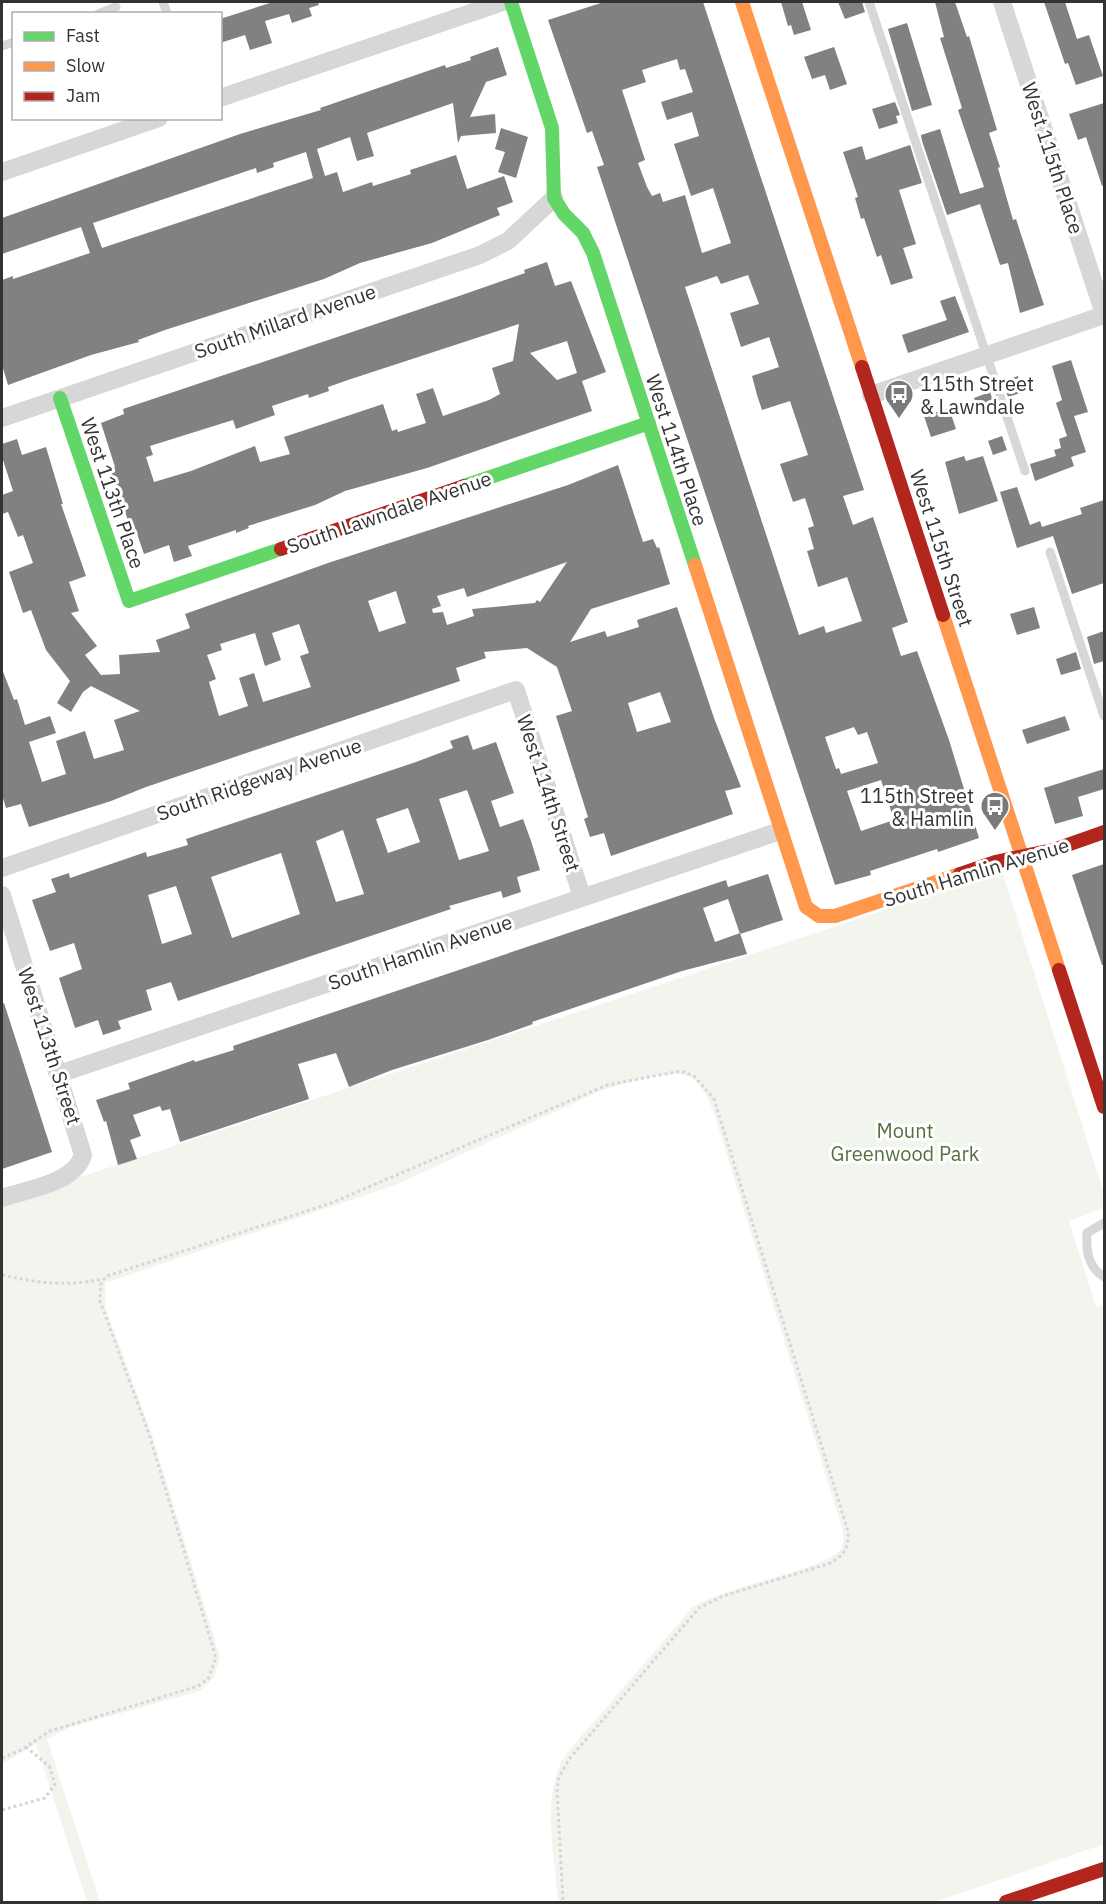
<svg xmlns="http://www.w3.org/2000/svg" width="1106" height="1904" font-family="'IBM Plex Sans',sans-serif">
	<rect width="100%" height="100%" fill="#fff"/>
	<path fill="#f1f5ed" d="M 1002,871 L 1104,1194 L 1104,1208 L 1069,1221 L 1096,1307 L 1104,1305 L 1104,1844 L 935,1902 L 558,1902 C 555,1857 540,1792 566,1754 L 692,1608 C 722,1586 827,1570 841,1549 C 844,1543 843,1536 843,1531 L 713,1110 C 708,1098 701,1081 688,1076 C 669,1068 619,1085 600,1091 L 395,1185 L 105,1283 L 105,1306 L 151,1432 L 220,1657 L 214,1677 L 200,1691 L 68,1728 L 47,1739 L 100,1902 L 87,1902 L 36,1744 L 2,1764 L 2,1203 Z"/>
	<path fill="#818181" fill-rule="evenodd" d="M 273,2 L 318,2 L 319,5 L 309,8 L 312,16 L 292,23 L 289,14 L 265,21 L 272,43 L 250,50 L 245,35 L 220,43 L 220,19 Z
		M 604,2 L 703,2 L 864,490 L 843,496 L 853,525 L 873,517 L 908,622 L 892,628 L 901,656 L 917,651 L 949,740 L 979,838 L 938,852 L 937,849 L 870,871 L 871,875 L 835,885 L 597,167 L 604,165 L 592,131 L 587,133 L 548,20 ZM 677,59 L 680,70 L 685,69 L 693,92 L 661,102 L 667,120 L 692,112 L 699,136 L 674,144 L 691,196 L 713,188 L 731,243 L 702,253 L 685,195 L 663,202 L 660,193 L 652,196 L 647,187 L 638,163 L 645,160 L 622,90 L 646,82 L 642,70 ZM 748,275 L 759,304 L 730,313 L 741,347 L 769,337 L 779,367 L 752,376 L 757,395 L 762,410 L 790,401 L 808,455 L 780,464 L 793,502 L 805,498 L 814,526 L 808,528 L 814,549 L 807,551 L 818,587 L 847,577 L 862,621 L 826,633 L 824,626 L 799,635 L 685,287 L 717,276 L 721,284 ZM 854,727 L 858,735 L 867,732 L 878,763 L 841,774 L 839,768 L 836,769 L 825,737 ZM 881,780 L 894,820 L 861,831 L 847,791 Z
		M 781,2 L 802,2 L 811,30 L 794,35 L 791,25 L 788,26 Z
		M 838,2 L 862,2 L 865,12 L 845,19 Z
		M 935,2 L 955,2 L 967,37 L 969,36 L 997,130 L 989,133 L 1000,167 L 998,168 L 1013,220 L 1016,219 L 1044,305 L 1020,313 L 1008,263 L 1000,265 L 980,204 L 947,215 L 922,141 L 921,135 L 940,129 L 960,194 L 984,187 L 958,110 L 962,108 L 940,38 L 944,37 Z
		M 1044,2 L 1065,2 L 1077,39 L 1089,35 L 1103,76 L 1076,85 L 1068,63 L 1065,64 Z
		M 907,23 L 932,105 L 912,111 L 888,29 Z
		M 498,47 L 507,75 L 486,82 L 470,117 L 495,114 L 496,133 L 461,136 L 458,143 L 453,103 L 367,133 L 374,156 L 357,161 L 350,137 L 317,149 L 325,176 L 337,172 L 343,192 L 372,182 L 373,186 L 411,174 L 410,170 L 456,155 L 467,189 L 504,176 L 513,202 L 497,208 L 500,215 L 432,243 L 360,263 L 324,279 L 165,330 L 138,340 L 139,342 L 91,355 L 8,385 L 2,365 L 2,280 L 13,276 L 13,279 L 90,253 L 81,227 L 2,254 L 2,218 L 240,134 L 321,110 L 320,108 L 445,65 L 446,68 L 471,60 L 470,57 ZM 306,152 L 313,178 L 102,248 L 93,223 L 256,168 L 257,173 L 274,167 L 273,163 Z
		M 834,47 L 847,84 L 830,90 L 825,75 L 812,79 L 804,57 Z
		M 895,102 L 900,115 L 896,116 L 898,123 L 879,129 L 872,109 Z
		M 1104,103 L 1104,185 L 1102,186 L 1086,137 L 1078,140 L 1069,114 Z
		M 501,128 L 528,137 L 516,178 L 498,172 L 505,152 L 495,149 Z
		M 910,145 L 922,183 L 899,190 L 916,244 L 903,248 L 913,278 L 891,285 L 881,255 L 877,257 L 864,218 L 861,219 L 855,198 L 858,197 L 843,152 L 862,146 L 866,160 Z
		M 547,262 L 555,286 L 571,281 L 606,372 L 582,381 L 592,411 L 427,468 L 345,491 L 315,505 L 248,526 L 249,528 L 236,533 L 236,530 L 188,546 L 192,556 L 174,562 L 169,545 L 144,554 L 134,525 L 130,526 L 110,469 L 115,467 L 101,423 L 124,414 L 123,409 L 459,296 L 525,273 L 524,270 ZM 519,324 L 513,361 L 492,368 L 500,394 L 489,400 L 443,416 L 433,388 L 416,394 L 426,423 L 398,432 L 397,429 L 392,431 L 383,404 L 284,437 L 290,454 L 260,462 L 255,446 L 191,471 L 154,482 L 146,457 L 153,455 L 150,446 L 233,420 L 236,429 L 275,415 L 272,406 L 308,394 L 309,398 L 329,391 L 328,387 L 351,379 ZM 567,341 L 577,373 L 557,380 L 530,353 Z
		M 955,296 L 969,332 L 908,353 L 902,335 L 947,320 L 940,301 Z
		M 1071,360 L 1088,412 L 1074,416 L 1086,452 L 1071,457 L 1074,466 L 1035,481 L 1030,464 L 1056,456 L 1054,450 L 1061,448 L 1059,439 L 1067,436 L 1056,403 L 1062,400 L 1052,366 Z
		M 1018,376 L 1023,392 L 1008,397 L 1002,381 Z
		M 990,392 L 996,409 L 980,414 L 974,398 Z
		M 949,408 L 956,429 L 931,437 L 924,416 Z
		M 1002,436 L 1007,450 L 993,455 L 988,441 Z
		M 17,439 L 22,455 L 46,447 L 63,504 L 61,504 L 86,576 L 69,582 L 79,611 L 71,613 L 97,646 L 85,655 L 101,675 L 120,674 L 119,655 L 160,652 L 156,640 L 190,628 L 185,614 L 328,563 L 568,485 L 618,465 L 643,542 L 653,539 L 657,548 L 659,547 L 670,584 L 591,609 L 570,642 L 605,631 L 607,637 L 639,627 L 637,620 L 677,607 L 714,718 L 741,787 L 725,791 L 733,814 L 611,856 L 604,833 L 590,837 L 584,819 L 588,817 L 556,716 L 572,711 L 557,667 L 527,648 L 484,652 L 486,658 L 456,668 L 460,681 L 146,787 L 111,801 L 29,827 L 21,804 L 6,808 L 2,795 L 2,669 L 14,700 L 17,699 L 25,725 L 50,716 L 56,733 L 29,742 L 42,782 L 66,774 L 56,741 L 85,731 L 94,759 L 124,750 L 114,720 L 140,711 L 91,686 L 83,692 L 71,712 L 57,703 L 70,681 L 46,650 L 31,610 L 23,613 L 9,572 L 33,563 L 23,535 L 18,537 L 8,512 L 2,514 L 2,495 L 13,491 L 2,457 L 2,444 ZM 567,562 L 540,602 L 537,600 L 535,603 L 472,609 L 474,616 L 447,625 L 443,612 L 433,613 L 432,609 L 441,606 L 437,596 L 464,588 L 467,597 ZM 396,591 L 406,623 L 379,632 L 368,601 ZM 299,624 L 309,653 L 300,656 L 311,687 L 263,702 L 254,673 L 239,678 L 248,706 L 219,716 L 209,682 L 216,679 L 207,655 L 222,650 L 220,644 L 255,633 L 265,666 L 281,660 L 272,633 ZM 660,692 L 671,722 L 637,732 L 628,703 Z
		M 964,456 L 966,461 L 983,456 L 998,501 L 959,514 L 945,462 Z
		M 1017,487 L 1030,525 L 1040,521 L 1042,527 L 1082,514 L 1080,508 L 1104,500 L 1104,583 L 1072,594 L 1053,536 L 1017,548 L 1000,492 Z
		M 1034,607 L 1040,628 L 1017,635 L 1010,614 Z
		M 1104,631 L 1104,661 L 1094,664 L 1087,637 Z
		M 1076,652 L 1081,669 L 1061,675 L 1056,659 Z
		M 1065,716 L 1070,730 L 1027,744 L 1022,730 Z
		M 468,735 L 473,750 L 496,742 L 514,793 L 491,801 L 500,827 L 523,819 L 531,841 L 540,870 L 517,877 L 521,892 L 503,898 L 501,891 L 449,906 L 451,909 L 427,917 L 178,1001 L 171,982 L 146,990 L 152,1010 L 118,1021 L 121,1029 L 103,1035 L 98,1020 L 75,1028 L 59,978 L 82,969 L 74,943 L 50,951 L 32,900 L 56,892 L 51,879 L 69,873 L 70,878 L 146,852 L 147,857 L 188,845 L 186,839 L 416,762 L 453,748 L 450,741 ZM 467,790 L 489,851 L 459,860 L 439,799 ZM 408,808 L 420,842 L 388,853 L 376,819 ZM 343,830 L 364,894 L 336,902 L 316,841 ZM 281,853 L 300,914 L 232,938 L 211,877 ZM 176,886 L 192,934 L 162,944 L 148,895 Z
		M 1104,769 L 1104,789 L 1078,797 L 1083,816 L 1055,824 L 1044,788 Z
		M 1104,864 L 1104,965 L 1102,965 L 1072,875 Z
		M 768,874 L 783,920 L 740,934 L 728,899 L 703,908 L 715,942 L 740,933 L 747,954 L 682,971 L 532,1022 L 533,1024 L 488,1040 L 392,1070 L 349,1087 L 336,1053 L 298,1064 L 309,1099 L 180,1142 L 170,1109 L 162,1111 L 160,1106 L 133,1115 L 141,1136 L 130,1140 L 137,1159 L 118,1165 L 106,1121 L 104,1122 L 96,1100 L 130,1089 L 128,1083 L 194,1060 L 195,1062 L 234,1050 L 233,1046 L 708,886 L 726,880 L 728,887 Z
		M 4,1003 L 52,1152 L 2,1169 L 2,1004 Z"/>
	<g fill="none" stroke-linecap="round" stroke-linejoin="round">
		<path stroke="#d6d6d6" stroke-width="3" stroke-dasharray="3 3" stroke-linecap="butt" d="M 2,1275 C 40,1283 63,1287 103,1279
			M 2,1758 L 21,1750 L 50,1731 L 198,1686 L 208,1679 L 216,1658 L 149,1434 L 100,1301 L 101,1282 L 107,1276 L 331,1203 L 607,1085 L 681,1071 L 694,1076 L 714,1099 L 848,1531 C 849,1549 844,1556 828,1564 L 723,1596 L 699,1608 L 570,1758 L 559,1777 L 557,1789 L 563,1902
			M 2,1810 L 45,1798 L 55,1784 L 49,1766 L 26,1747"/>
		<path stroke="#d7d7d7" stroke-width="9" d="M 163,2 L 167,14
			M 869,2 L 1025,471
			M 98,14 L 116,7
			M 2,46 L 14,42
			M 1050,552 L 1104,716
			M 1104,1223 L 1087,1233 C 1086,1251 1088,1267 1104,1277"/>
		<path stroke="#d7d7d7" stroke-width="18" d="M 1002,2 L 1104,314
			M 220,98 L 503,2
			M 2,172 L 159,118
			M 871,395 L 1104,315
			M 2,418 L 480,255 L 508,241 L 554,198
			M 2,868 L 516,690 L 582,897
			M 2,895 L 83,1155 C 74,1184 27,1189 2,1198
			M 59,1074 L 780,831"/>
		<path stroke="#63d668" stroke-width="14" d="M 511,2 L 552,128 L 554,198 L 564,214 L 583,233 L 593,253 L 695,565
			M 60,398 L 129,601 L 281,549
			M 464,486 L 649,423"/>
		<path stroke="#ff974d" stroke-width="14" d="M 742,2 L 862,367
			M 695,565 L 806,907 L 819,916 L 835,916 L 960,874
			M 943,615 L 1059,970"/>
		<path stroke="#b3261e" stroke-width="14" d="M 862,367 L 943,615
			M 281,549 L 464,486
			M 960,874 L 995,862 L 1053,850 L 1104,832
			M 1059,970 L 1104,1107
			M 1006,1902 L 1104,1869"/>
	</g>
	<defs>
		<g id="bus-pin" transform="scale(1.5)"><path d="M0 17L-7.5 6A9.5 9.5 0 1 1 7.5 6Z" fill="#7a7a7a" stroke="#fff"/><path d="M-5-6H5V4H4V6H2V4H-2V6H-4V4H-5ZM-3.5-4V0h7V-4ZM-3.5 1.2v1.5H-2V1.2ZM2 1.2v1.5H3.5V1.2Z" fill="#fff"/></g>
	</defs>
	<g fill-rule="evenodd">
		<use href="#bus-pin" x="899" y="394"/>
		<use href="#bus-pin" x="995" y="806"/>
	</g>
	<g text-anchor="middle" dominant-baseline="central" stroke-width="6" stroke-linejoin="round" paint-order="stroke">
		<g font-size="20" fill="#333" stroke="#fff">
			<text transform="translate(1053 158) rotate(72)">West 115th Place</text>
			<text transform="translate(285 321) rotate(-19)">South Millard Avenue</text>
			<text transform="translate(677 450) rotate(72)">West 114th Place</text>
			<text transform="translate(113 493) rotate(71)">West 113th Place</text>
			<text transform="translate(389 512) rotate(-19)">South Lawndale Avenue</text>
			<text transform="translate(942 548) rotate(72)">West 115th Street</text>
			<text transform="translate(259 779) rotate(-19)">South Ridgeway Avenue</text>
			<text transform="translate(549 793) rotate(72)">West 114th Street</text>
			<text transform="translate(976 872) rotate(-17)">South Hamlin Avenue</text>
			<text transform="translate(420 952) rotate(-19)">South Hamlin Avenue</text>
			<text transform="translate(50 1046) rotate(72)">West 113th Street</text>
		</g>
		<g font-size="20" fill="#333" stroke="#fff" text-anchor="start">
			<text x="920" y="383">115th Street<tspan x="920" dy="23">&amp; Lawndale</tspan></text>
			<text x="974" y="795" text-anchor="end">115th Street<tspan x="974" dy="23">&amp; Hamlin</tspan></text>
		</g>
		<g font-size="20" fill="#56703f" stroke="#fff">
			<text x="905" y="1130">Mount<tspan x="905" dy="23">Greenwood Park</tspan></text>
		</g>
	</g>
	<rect width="1106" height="1904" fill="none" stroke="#333333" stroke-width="6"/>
	<rect x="12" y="12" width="210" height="108" fill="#ffffff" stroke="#adadad" stroke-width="1.5"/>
	<rect x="24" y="32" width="30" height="9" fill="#63d668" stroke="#adadad" stroke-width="1.5"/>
	<text x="66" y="42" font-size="18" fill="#333333">Fast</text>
	<rect x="24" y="62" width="30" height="9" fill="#ff974d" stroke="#adadad" stroke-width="1.5"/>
	<text x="66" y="72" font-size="18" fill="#333333">Slow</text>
	<rect x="24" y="92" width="30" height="9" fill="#b3261e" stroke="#adadad" stroke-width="1.5"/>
	<text x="66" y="102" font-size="18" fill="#333333">Jam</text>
</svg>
